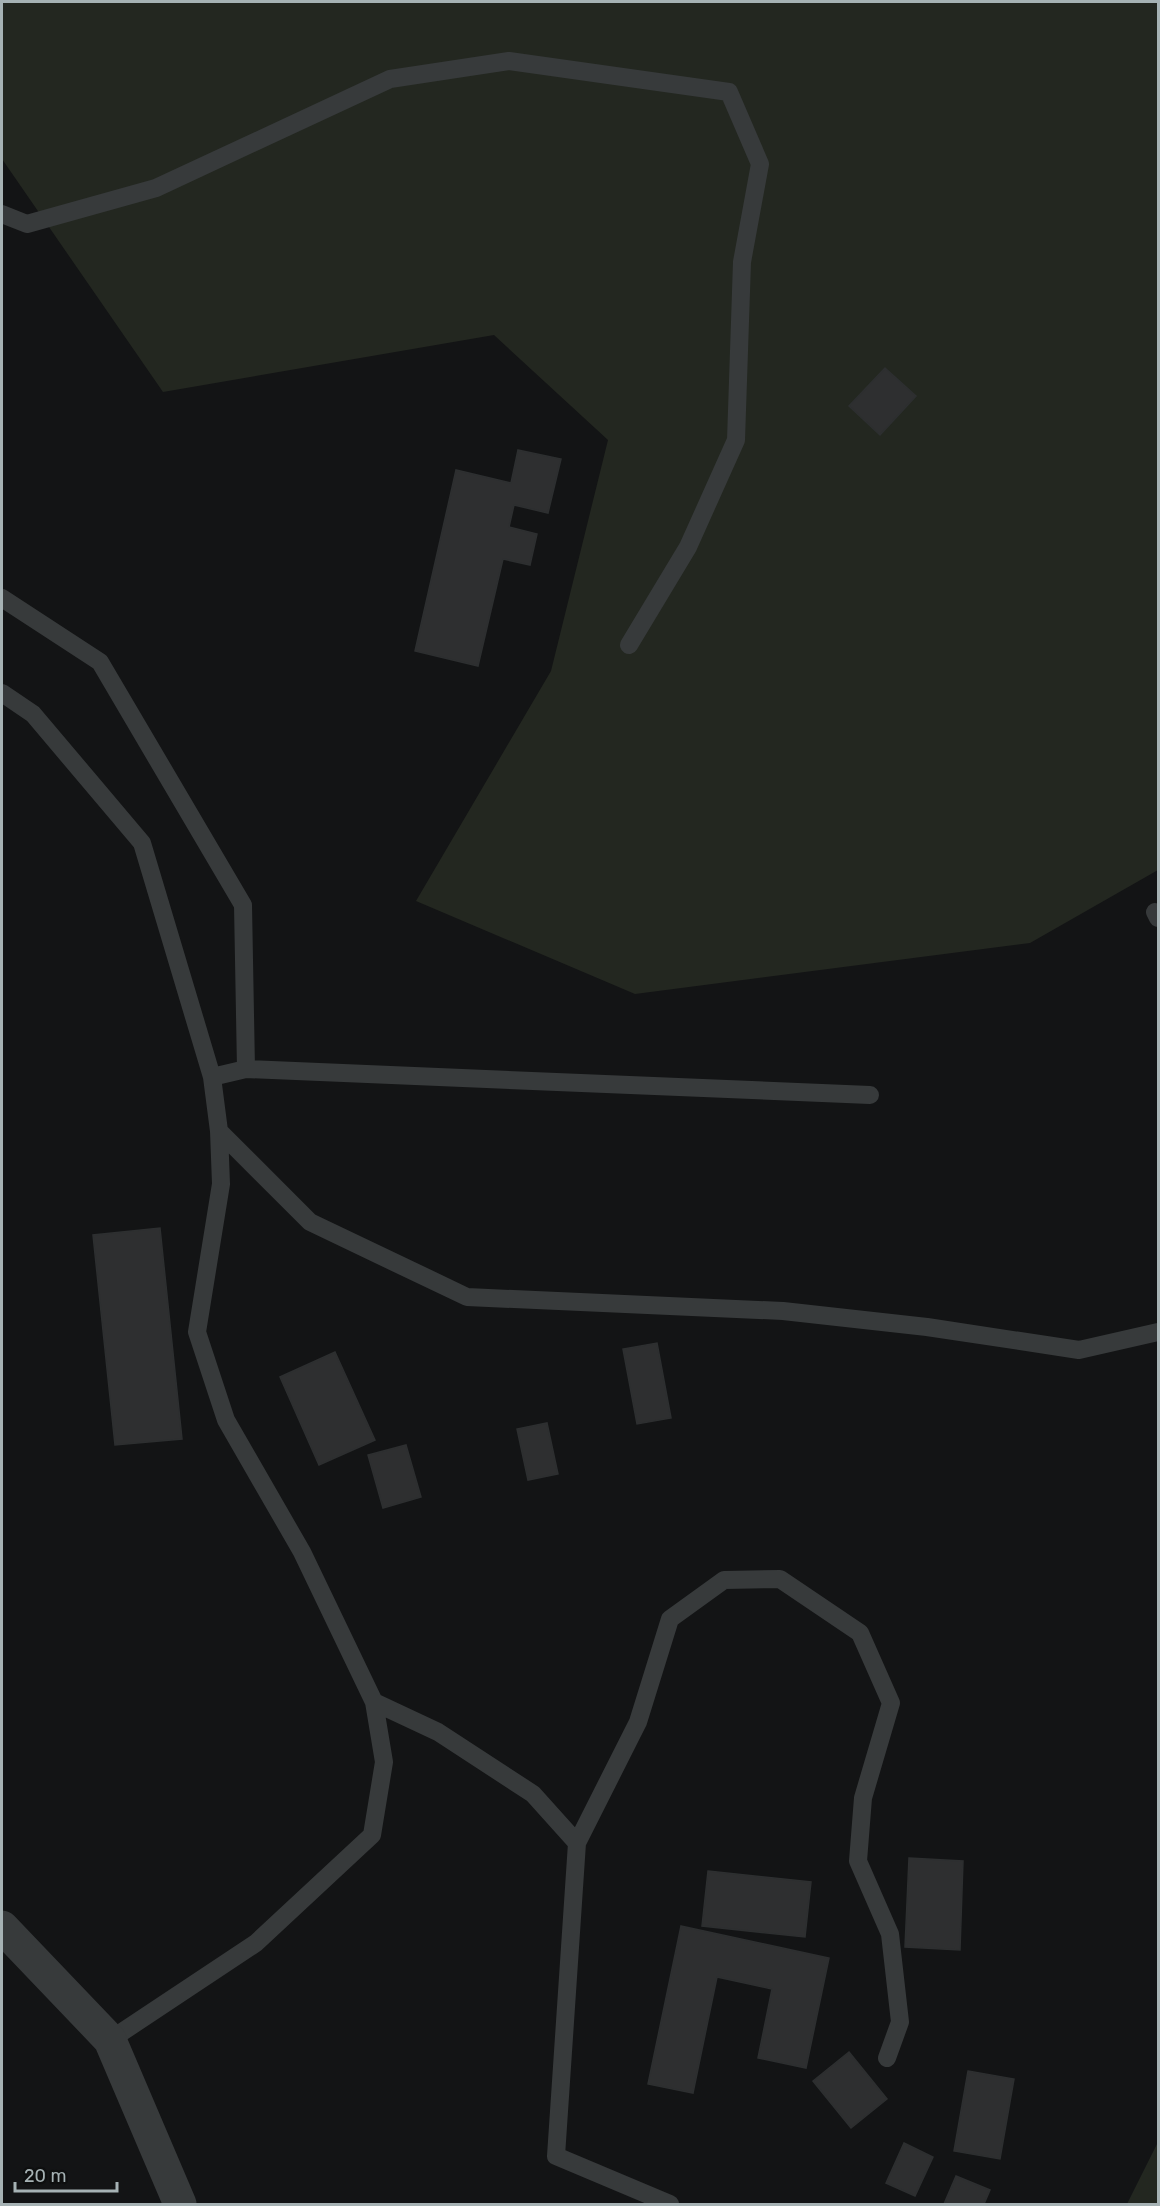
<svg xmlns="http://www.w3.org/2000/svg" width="1160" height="2206" font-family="Rubik,sans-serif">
	<rect width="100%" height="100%" fill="#131415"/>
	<path fill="#232720" d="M 2,2 L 1158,2 L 1158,870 L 1030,943 L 635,994 L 416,901 L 551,671 L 608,440 L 494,335 L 163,392 L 2,159 Z
		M 1158,2142 L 1158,2204 L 1127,2204 Z"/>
	<path fill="#2e2f30" stroke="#2d2f30" stroke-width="1.5" d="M 885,368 L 916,396 L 880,435 L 849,406 Z
		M 518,450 L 561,459 L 548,513 L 514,505 L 509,527 L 537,534 L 530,565 L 503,559 L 478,666 L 415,651 L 456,470 L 511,483 Z
		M 160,1228 L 182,1439 L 115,1445 L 93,1235 Z
		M 657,1343 L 671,1418 L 637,1424 L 623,1349 Z
		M 335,1352 L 375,1440 L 319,1465 L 280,1377 Z
		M 547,1423 L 558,1474 L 528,1480 L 517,1429 Z
		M 406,1445 L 421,1497 L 383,1508 L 368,1455 Z
		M 909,1858 L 963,1861 L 960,1950 L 905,1947 Z
		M 708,1871 L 811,1882 L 805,1937 L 702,1926 Z
		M 681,1926 L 829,1958 L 806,2068 L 758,2058 L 772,1989 L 717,1977 L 693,2093 L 648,2084 Z
		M 849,2052 L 887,2099 L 851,2128 L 813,2081 Z
		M 968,2071 L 1014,2079 L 1000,2159 L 954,2151 Z
		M 904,2143 L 933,2157 L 915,2196 L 886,2183 Z
		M 956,2176 L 990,2190 L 984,2204 L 944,2204 Z"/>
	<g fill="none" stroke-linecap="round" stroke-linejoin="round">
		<path stroke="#373a3b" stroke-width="18" d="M 2,214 L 27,224 L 156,188 L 390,79 L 509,61 L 729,92 L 760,164 L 742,262 L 736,440 L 688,547 L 629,645
			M 2,598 L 100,662 L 243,905 L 246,1069
			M 2,693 L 33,714 L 142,843 L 212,1077 L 219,1131 L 221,1184 L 197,1332 L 226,1420 L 302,1552 L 374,1702 L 384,1762 L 372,1835 L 256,1943 L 110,2040
			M 1155,912 L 1158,918
			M 212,1077 L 246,1069 L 870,1095
			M 219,1131 L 310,1222 L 467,1297 L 783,1311 L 927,1327 L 1079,1350 L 1158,1332
			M 374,1702 L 438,1732 L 533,1794 L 577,1843 L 556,2156 L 670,2204
			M 577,1843 L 638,1722 L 670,1619 L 724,1580 L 780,1579 L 860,1633 L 891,1703 L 863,1798 L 858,1861 L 890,1934 L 900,2022 L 887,2058"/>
		<path stroke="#373a3b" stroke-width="33" d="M 2,1927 L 110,2040 L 180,2204"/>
	</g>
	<rect width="1160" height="2206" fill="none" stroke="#a6b2b4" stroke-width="6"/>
	<path d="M15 2182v9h102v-9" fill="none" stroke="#a6b2b4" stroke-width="3"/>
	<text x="24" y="2182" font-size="18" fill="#a6b2b4" stroke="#0e0f0f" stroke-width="4.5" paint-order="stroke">20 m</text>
</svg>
